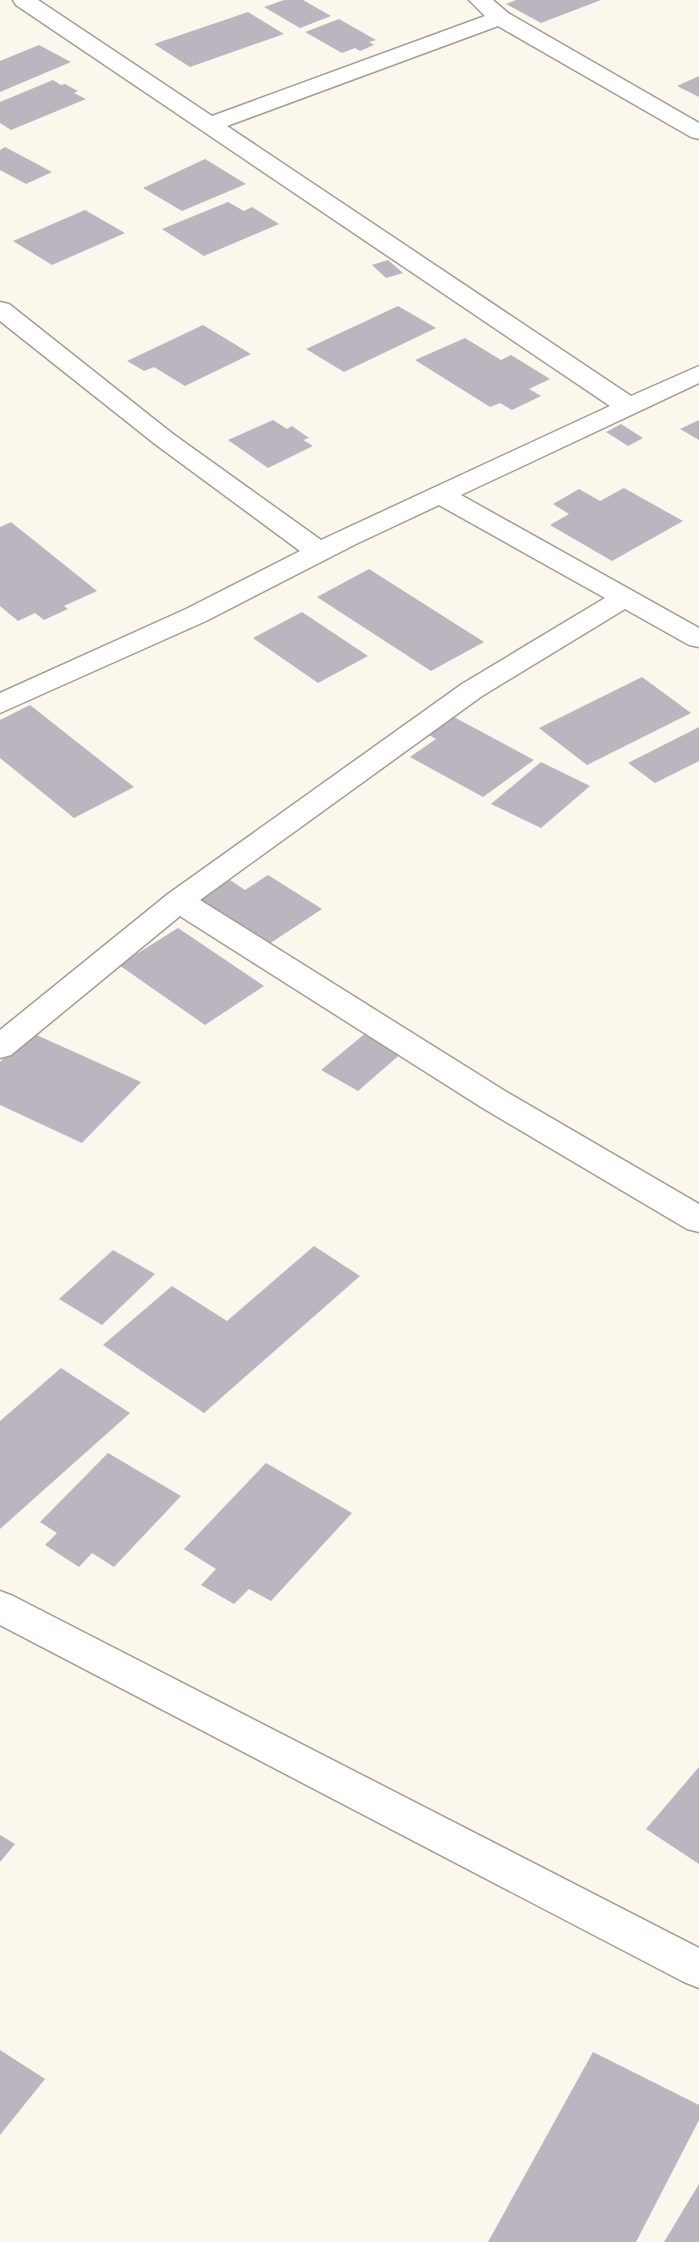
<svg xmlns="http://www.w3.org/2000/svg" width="699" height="2242" font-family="'PT Sans',sans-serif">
	<rect width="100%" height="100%" fill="#fcf7ec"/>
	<path fill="#bbb5bf" d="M 284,0 L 303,0 L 331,16 L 300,28 L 264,7 Z
		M 516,0 L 601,0 L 541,23 L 506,4 Z
		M 248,12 L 284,34 L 190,67 L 154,44 Z
		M 339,19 L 376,40 L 369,42 L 374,45 L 360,51 L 355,48 L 342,53 L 305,32 Z
		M 39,45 L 71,62 L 0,92 L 0,61 Z
		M 699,76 L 699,97 L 677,86 Z
		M 53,80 L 61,85 L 65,84 L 78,91 L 74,93 L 86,99 L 11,130 L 0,123 L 0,102 Z
		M 5,147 L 52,172 L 26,184 L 0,170 L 0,150 Z
		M 205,159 L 246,184 L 182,211 L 143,188 Z
		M 228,202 L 244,211 L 252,207 L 279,224 L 204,256 L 162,229 Z
		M 85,210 L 125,233 L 52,265 L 13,241 Z
		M 388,260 L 403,273 L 386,278 L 372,265 Z
		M 398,306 L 436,328 L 344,372 L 306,349 Z
		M 203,325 L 251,354 L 185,386 L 154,367 L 144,371 L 127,361 Z
		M 465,338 L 501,360 L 511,355 L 550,379 L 529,389 L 541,396 L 512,410 L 500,403 L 490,407 L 415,360 Z
		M 273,420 L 287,429 L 292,426 L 309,438 L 303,440 L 313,446 L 268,468 L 228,440 Z
		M 699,420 L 699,440 L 680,429 Z
		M 621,424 L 643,438 L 628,446 L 606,432 Z
		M 624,488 L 683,521 L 612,561 L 550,525 L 569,514 L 553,504 L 579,489 L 600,501 Z
		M 11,522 L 97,591 L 64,606 L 68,609 L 44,620 L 35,613 L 18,621 L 0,606 L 0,527 Z
		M 369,569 L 484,642 L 431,671 L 317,597 Z
		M 302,612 L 368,656 L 318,683 L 253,638 Z
		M 642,677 L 691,713 L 587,765 L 539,728 Z
		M 30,705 L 134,787 L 74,818 L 0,758 L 0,720 Z
		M 452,716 L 534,760 L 483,797 L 410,757 L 436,739 L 427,734 Z
		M 699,727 L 699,761 L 655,783 L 628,763 Z
		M 541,762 L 590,786 L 541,828 L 491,804 Z
		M 268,875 L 322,909 L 266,946 L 198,901 L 230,880 L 245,890 Z
		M 178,928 L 264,986 L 205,1025 L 119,965 Z
		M 30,1032 L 141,1082 L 82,1143 L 0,1105 L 0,1062 Z
		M 367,1032 L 403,1052 L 358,1091 L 321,1070 Z
		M 314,1246 L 360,1276 L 204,1413 L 103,1345 L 172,1286 L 227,1321 Z
		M 113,1250 L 155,1274 L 102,1325 L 59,1299 Z
		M 61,1368 L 130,1413 L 0,1529 L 0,1421 Z
		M 108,1453 L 181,1496 L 114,1567 L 92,1553 L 79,1567 L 45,1545 L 57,1533 L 40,1522 Z
		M 266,1463 L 352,1513 L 271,1601 L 249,1589 L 234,1604 L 201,1585 L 216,1569 L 184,1549 Z
		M 699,1767 L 699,1864 L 646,1829 Z
		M 0,1835 L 15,1844 L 0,1862 Z
		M 0,2050 L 45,2079 L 0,2135 Z
		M 593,2052 L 699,2105 L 699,2120 L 636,2242 L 488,2242 Z
		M 699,2184 L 699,2242 L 664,2242 Z"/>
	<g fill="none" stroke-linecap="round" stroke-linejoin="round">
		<g stroke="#a39e94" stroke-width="3">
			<path id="minor" d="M 13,0 L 38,0 L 212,116 L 485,16 L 469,0 L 493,0 L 508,13 L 699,123 L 699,139 L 691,137 L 498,26 L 227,126 L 631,396 L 699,366 L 699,383 L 461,495 L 699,628 L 699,647 L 689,645 L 625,609 L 482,696 L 200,900 L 505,1091 L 699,1204 L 699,1232 L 687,1229 L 481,1107 L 180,916 L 11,1055 L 0,1058 L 0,1030 L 168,894 L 462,684 L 605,598 L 439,505 L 356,544 L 206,621 L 0,713 L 0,693 L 186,609 L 300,551 L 155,444 L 0,321 L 0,302 L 9,304 L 173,434 L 321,540 L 610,406 L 16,5 Z
				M 0,1591 L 13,1596 L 699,1948 L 699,1988 L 684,1982 L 0,1625 Z"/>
		</g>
		<use href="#minor" fill="#fff" fill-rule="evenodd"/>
	</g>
</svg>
